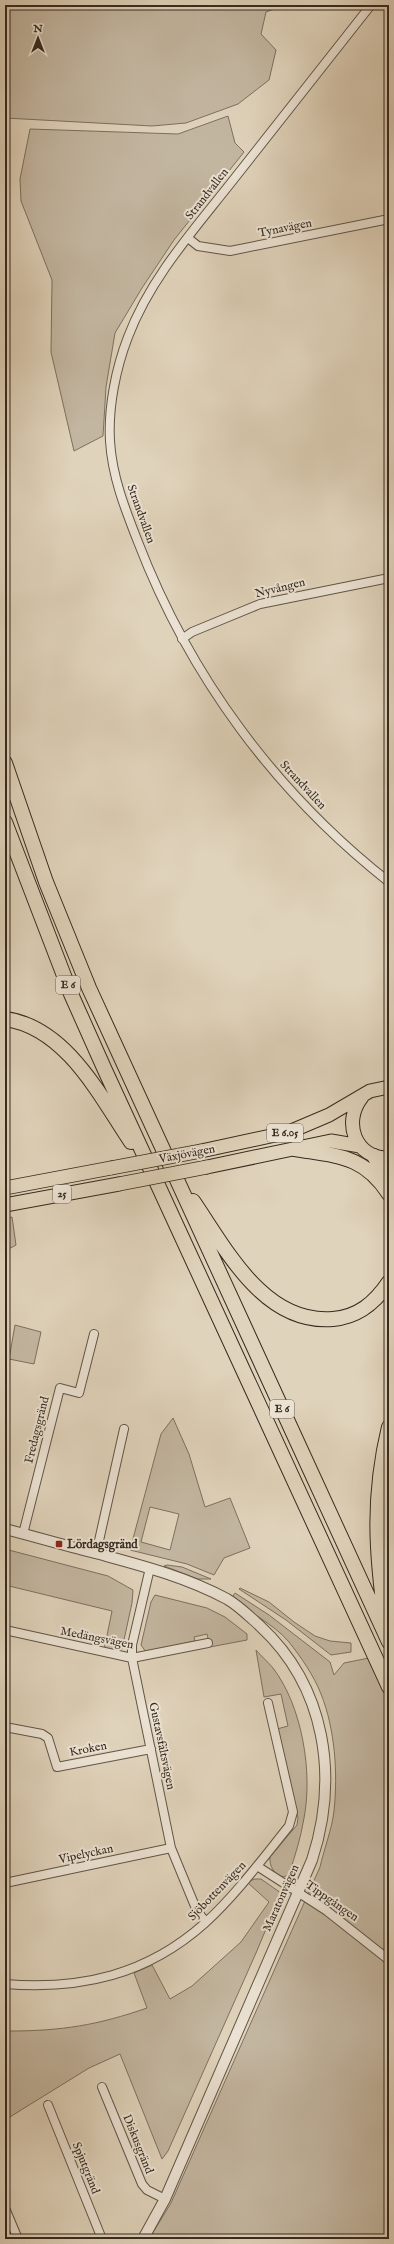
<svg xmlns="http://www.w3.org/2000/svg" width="394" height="2244" font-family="'IM FELL English',serif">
	<rect width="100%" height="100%" fill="#e0d3bb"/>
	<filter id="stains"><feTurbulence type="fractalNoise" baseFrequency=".005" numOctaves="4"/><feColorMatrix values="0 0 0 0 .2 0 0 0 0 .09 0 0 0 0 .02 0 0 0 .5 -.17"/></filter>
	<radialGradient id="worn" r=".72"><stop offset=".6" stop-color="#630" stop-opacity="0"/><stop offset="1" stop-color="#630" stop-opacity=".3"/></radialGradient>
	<path fill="#c3b6a0" stroke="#7c7060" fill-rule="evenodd" d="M 5,5 L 285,5 L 266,12 L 261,34 L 276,50 L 269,80 L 238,104 L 186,123 L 152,126 L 5,118 Z
		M 228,116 L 235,143 L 244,152 L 174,240 L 142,288 L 115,333 L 106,387 L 103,436 L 74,451 L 51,352 L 52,280 L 21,201 L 20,179 L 30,129 L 178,134 Z
		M 12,1217 L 16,1245 L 5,1251 L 5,1219 Z
		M 15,1325 L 41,1332 L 34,1364 L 9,1359 Z
		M 173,1418 L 189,1454 L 205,1507 L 230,1498 L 250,1548 L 224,1558 L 214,1575 L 187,1564 L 130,1550 L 161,1434 ZM 150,1507 L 179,1514 L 170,1550 L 141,1542 Z
		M 5,1549 L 108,1576 L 133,1590 L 132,1603 L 122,1649 L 116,1653 L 104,1650 L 112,1611 L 5,1585 Z
		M 167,1565 L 182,1567 L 211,1579 L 198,1579 L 164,1566 Z
		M 240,1588 L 269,1602 L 294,1622 L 315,1636 L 330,1641 L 351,1643 L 351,1652 L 331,1655 L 286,1620 L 239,1589 Z
		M 235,1593 L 269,1615 L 330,1662 L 334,1675 L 344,1663 L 369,1658 L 389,1703 L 389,2239 L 149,2239 L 171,2203 L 320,1867 C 324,1849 332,1829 334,1811 C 338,1773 335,1729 321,1694 C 314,1676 301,1657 289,1642 C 273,1623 249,1614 233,1596 Z
		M 155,1595 L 207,1608 L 225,1617 L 247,1634 L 247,1640 L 210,1647 L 207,1634 L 194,1637 L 195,1641 L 146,1652 L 141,1645 L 151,1602 Z
		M 256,1650 C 261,1656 268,1662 273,1668 C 302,1706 313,1772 304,1818 C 301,1837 295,1856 289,1874 L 284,1877 C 274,1875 269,1866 270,1857 L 297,1825 L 298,1818 L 277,1729 L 288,1726 L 281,1694 L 264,1697 Z
		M 255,1879 L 261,1879 L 281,1893 L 256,1953 L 168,2151 L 162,2159 L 120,2054 L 89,2068 L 5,2120 L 5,2029 L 10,2031 C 62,2031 98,2025 147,2008 L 134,1973 L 152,1965 L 170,1999 L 192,1986 L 241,1942 L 269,1902 L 247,1882 Z"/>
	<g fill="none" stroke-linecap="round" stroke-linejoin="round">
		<g stroke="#605546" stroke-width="10">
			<path id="minor" d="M 371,5 C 324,64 277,124 230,184 C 192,232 150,279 128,337 C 116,368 108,407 110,441 C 112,476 125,509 138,542 C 190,677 276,793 389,882
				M 188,238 L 198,246 L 230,251 L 389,219
				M 182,639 L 192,632 L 260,604 L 389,578
				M 23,1534 L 60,1388 L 79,1393 L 94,1334
				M 96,1554 L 124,1429
				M 150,1568 L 132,1645 L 132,1658 L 171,1848 L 197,1911 L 206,1922
				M 5,1630 L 132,1658 L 208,1643
				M 5,1727 L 42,1734 L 48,1738 L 57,1767 L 151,1749
				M 257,1866 L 327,1911 L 389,1960
				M 5,1883 L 171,1848
				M 5,1984 C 81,1990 147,1975 205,1923 C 235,1896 264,1857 289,1826 L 293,1812 L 268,1703
				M 102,2087 L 142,2184 L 147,2190 L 165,2199
				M 48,2105 L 102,2239
				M 5,2208 L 18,2239"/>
		</g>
		<g stroke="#605546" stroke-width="12">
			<path id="tertiary" d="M 5,1529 C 36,1537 67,1546 99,1554 C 143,1566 186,1577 227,1599 C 239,1606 249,1616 260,1626 C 326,1687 339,1777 312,1860 L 165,2199 L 143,2239"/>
		</g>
		<g stroke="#362b1f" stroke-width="15">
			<path id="trunk" d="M 362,1097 C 342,1122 355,1159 389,1158
				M 201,1151 L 289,1132 L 329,1115 L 370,1091 L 389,1087
				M 207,1167 L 331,1141 L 360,1146
				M 5,1188 L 111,1168
				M 5,1205 L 119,1184"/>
		</g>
		<g stroke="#362b1f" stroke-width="16">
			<path id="motorway" d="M 5,763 L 46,882 L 89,988 L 389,1642
				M 5,822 L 71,994 L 104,1068 L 389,1687
				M 5,1019 C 66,1027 100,1096 131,1142
				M 295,1149 C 337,1156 364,1155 389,1194
				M 374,1156 L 387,1180
				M 193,1201 C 226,1249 264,1325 333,1319 C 358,1317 375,1303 389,1282
				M 386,1624 C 376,1554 372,1497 389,1427"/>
		</g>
		<use href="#minor" stroke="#ebe2d3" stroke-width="8"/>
		<use href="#tertiary" stroke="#ebe2d3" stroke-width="10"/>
		<use href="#trunk" stroke="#e0d3bb" stroke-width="13"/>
		<use href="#motorway" stroke="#e0d3bb" stroke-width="14"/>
		<g stroke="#362b1f" stroke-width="15" stroke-linecap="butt">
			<path id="trunk-bridge" d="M 111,1168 L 201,1151
				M 119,1184 L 207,1167"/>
		</g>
		<use href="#trunk-bridge" stroke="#e0d3bb" stroke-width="13"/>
	</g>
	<rect fill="#8f2418" stroke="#ebe2d3" stroke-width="1.5" x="55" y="1540" width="8" height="8" rx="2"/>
	<g text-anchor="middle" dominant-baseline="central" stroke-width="4" stroke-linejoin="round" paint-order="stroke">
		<g fill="#ebe2d3" stroke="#6c6255" stroke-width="1">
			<rect x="56" y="976" width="24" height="18" rx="3"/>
			<rect x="267" y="1124" width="36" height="18" rx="3"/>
			<rect x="53" y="1185" width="18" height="18" rx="3"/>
			<rect x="270" y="1400" width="24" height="18" rx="3"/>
		</g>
		<g font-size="11" font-weight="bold" fill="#362b1f">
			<text x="68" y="985">E 6</text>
			<text x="285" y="1133">E 6.05</text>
			<text x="62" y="1194">25</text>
			<text x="282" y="1409">E 6</text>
		</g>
		<g font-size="12" fill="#362b1f" stroke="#ebe2d3">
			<text transform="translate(207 194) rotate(-52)">Strandvallen</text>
			<text transform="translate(285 228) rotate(-11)">Tynavägen</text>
			<text transform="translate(141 514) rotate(70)">Strandvallen</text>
			<text transform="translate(280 588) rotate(-14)">Nyvången</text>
			<text transform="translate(303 785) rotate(47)">Strandvallen</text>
			<text transform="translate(187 1154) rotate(-11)">Växjövägen</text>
			<text transform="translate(37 1430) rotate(-76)">Fredagsgränd</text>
			<text transform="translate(97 1638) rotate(11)">Medängsvägen</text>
			<text transform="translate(162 1746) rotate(78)">Gustavsfältsvägen</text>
			<text transform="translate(88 1749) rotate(-11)">Kroken</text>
			<text transform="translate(86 1854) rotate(-12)">Vipelyckan</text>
			<text transform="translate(217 1891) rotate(-46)">Sjöbottenvägen</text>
			<text transform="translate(281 1898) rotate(-66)">Maratonvägen</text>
			<text transform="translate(332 1901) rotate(35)">Tippgången</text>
			<text transform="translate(138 2144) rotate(68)">Diskusgränd</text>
			<text transform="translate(86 2168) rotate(68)">Spjutgränd</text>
		</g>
		<g font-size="12" font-weight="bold" fill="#362b1f" stroke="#ebe2d3" text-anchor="start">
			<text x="67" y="1544">Lördagsgränd</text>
		</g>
	</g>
	<rect width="394" height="2244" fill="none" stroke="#e0d3bb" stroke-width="20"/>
	<rect x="6" y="6" width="382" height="2232" fill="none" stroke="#362b1f" stroke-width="2"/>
	<rect x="10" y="10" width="374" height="2224" fill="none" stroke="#362b1f"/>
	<g transform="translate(38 38)" stroke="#ebe2d3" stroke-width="3" paint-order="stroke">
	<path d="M0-3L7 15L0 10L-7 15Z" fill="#362b1f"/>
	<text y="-6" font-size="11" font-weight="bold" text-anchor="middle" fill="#362b1f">N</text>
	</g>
	<rect width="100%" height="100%" filter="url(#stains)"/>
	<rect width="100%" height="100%" fill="url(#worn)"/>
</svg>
